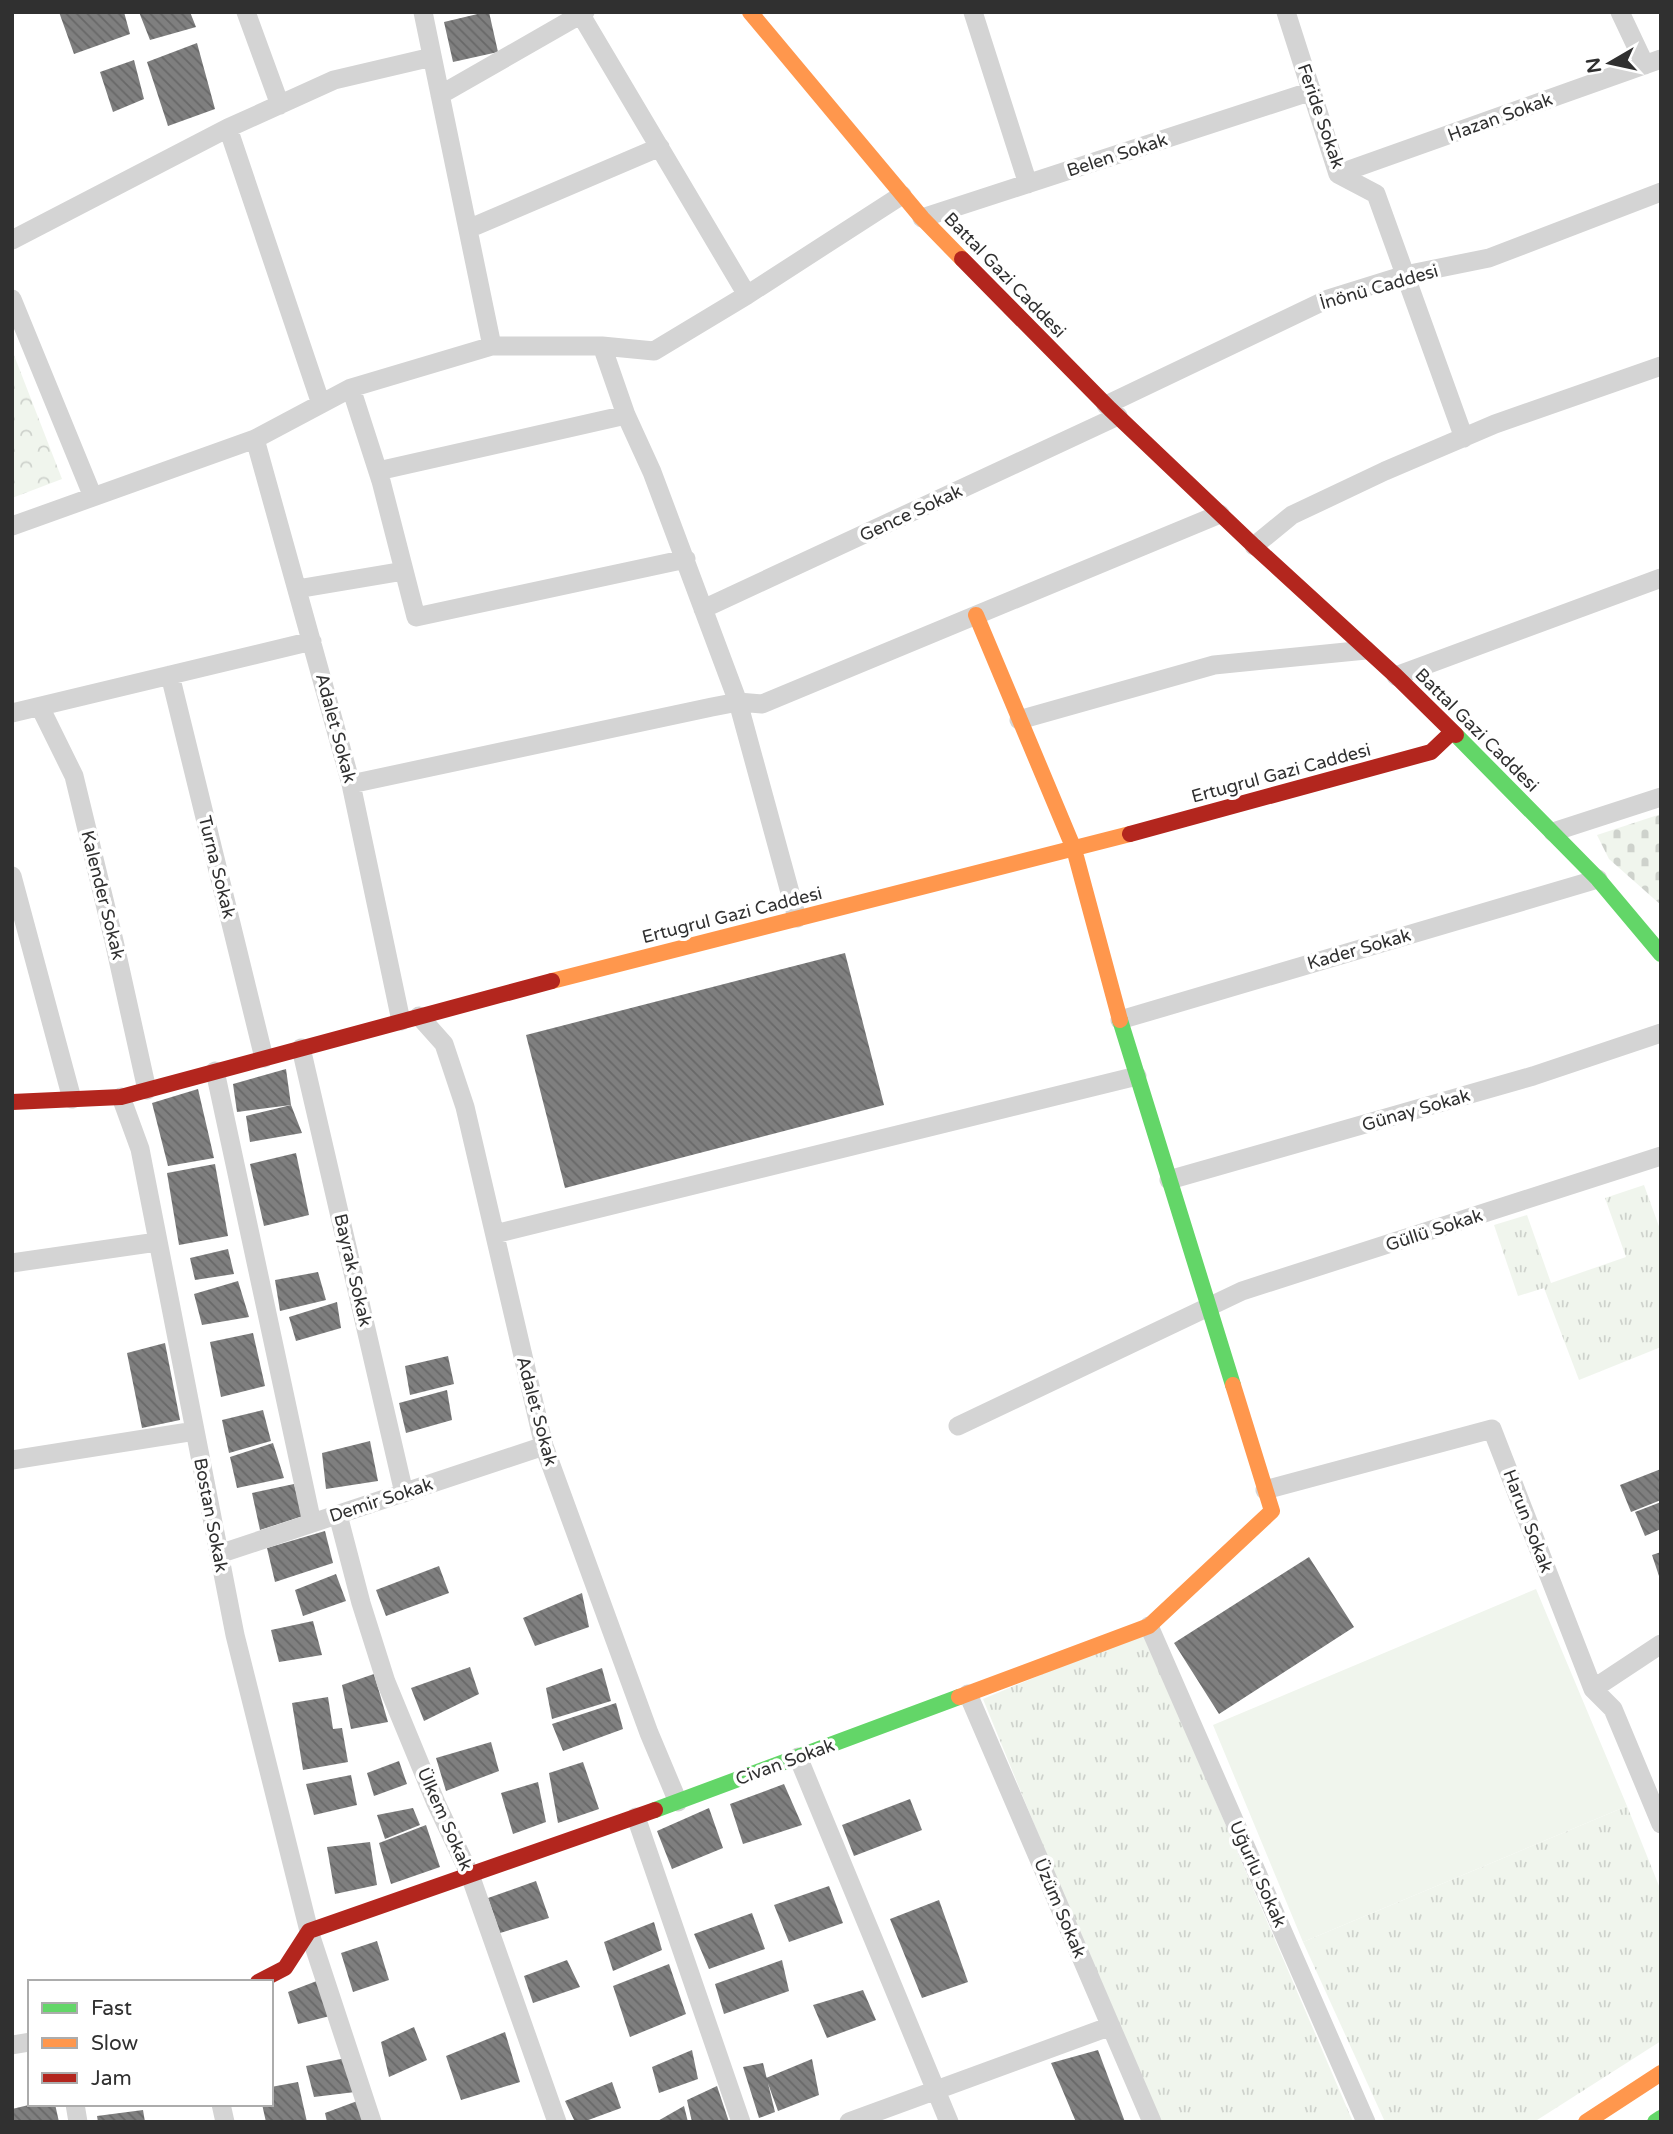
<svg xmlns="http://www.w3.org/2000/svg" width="1673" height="2134" font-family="'Varela Round',sans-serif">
	<defs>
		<pattern id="grass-tufts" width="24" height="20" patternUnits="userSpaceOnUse" patternTransform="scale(1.75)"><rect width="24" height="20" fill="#f0f5ed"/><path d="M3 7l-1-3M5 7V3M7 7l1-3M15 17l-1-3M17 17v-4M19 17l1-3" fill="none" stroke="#ced2cc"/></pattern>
		<pattern id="cemetery-stones" width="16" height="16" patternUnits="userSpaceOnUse" patternTransform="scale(1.75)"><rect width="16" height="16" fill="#f0f5ed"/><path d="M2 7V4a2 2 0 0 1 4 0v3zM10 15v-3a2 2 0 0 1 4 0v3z" fill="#ced2cc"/></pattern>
		<pattern id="park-crowns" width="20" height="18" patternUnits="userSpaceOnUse" patternTransform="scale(1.75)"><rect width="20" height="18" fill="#f0f5ed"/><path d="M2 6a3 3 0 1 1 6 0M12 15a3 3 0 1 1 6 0" fill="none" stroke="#ced2cc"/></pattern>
		<pattern id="building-back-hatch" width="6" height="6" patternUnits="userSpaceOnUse" patternTransform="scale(1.75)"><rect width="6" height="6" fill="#7f7f7f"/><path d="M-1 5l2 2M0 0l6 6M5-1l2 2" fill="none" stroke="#686868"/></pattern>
	</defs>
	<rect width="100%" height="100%" fill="#fff"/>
	<path fill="url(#grass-tufts)" d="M 1644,1185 L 1661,1232 L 1661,1347 L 1579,1380 L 1544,1288 L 1518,1296 L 1494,1225 L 1527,1215 L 1551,1283 L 1626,1257 L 1605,1198 Z
		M 1143,1632 L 1353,2122 L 1156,2122 L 983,1699 Z
		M 1627,1806 L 1661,1891 L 1661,2041 L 1534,2122 L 1385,2122 L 1303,1942 Z"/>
	<path fill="url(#cemetery-stones)" d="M 1661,814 L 1661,905 L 1609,859 L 1597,835 Z"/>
	<path fill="url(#park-crowns)" d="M 12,350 L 62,479 L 12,498 Z"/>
	<path fill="#f0f5ed" d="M 1536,1589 L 1627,1806 L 1303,1942 L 1213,1725 Z"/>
	<path fill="url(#building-back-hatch)" d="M 59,12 L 124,12 L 130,34 L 74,54 Z
		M 139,12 L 190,12 L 196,27 L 150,40 Z
		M 486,12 L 489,12 L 498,52 L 453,62 L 444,22 Z
		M 197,43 L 215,109 L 168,126 L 147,62 Z
		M 134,60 L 144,99 L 113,112 L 100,72 Z
		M 845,953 L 884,1105 L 565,1188 L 526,1035 Z
		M 286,1069 L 291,1105 L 302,1133 L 250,1142 L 246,1116 L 291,1105 L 237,1112 L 233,1084 Z
		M 198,1089 L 214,1158 L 168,1166 L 152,1103 Z
		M 296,1153 L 309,1215 L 264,1226 L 250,1164 Z
		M 215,1164 L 228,1236 L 179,1245 L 167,1173 Z
		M 228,1249 L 234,1274 L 195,1280 L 190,1258 Z
		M 318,1272 L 326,1300 L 280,1311 L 275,1280 Z
		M 238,1281 L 249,1317 L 202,1325 L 194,1294 Z
		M 337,1302 L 341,1328 L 296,1341 L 289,1317 Z
		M 253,1333 L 265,1386 L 221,1397 L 210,1342 Z
		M 165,1343 L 180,1420 L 142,1428 L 127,1353 Z
		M 448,1356 L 454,1384 L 410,1395 L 405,1366 Z
		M 447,1390 L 452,1420 L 406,1433 L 399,1403 Z
		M 263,1410 L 271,1441 L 229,1453 L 222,1420 Z
		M 370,1441 L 378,1481 L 326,1489 L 322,1453 Z
		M 273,1443 L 284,1478 L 237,1488 L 230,1457 Z
		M 1661,1469 L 1661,1500 L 1631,1512 L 1620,1485 Z
		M 294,1484 L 303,1516 L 260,1530 L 252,1493 Z
		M 1661,1502 L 1661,1529 L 1645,1536 L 1635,1512 Z
		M 325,1531 L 333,1563 L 275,1582 L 267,1548 Z
		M 1661,1552 L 1661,1579 L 1660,1579 L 1652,1555 Z
		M 1309,1557 L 1354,1627 L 1219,1714 L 1174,1643 Z
		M 439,1566 L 449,1593 L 386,1616 L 376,1590 Z
		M 336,1574 L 346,1601 L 303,1616 L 295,1590 Z
		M 582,1593 L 589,1627 L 535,1646 L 523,1618 Z
		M 313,1621 L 322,1655 L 279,1662 L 271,1630 Z
		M 470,1667 L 479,1694 L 424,1721 L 411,1688 Z
		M 602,1668 L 611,1701 L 552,1719 L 546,1688 Z
		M 374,1674 L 388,1722 L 351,1729 L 342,1685 Z
		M 328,1697 L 333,1729 L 342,1728 L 348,1762 L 303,1770 L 292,1703 Z
		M 616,1703 L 623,1729 L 563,1751 L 552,1724 Z
		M 491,1742 L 499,1771 L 446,1791 L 436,1758 Z
		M 399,1761 L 407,1784 L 374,1796 L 367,1773 Z
		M 583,1762 L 599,1809 L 558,1823 L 549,1773 Z
		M 351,1775 L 357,1805 L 314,1815 L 306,1784 Z
		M 538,1782 L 546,1822 L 513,1834 L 501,1793 Z
		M 784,1784 L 802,1825 L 743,1844 L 730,1804 Z
		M 910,1799 L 922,1830 L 854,1856 L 842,1825 Z
		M 413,1808 L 420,1825 L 385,1839 L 377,1815 Z
		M 709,1808 L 723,1848 L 672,1869 L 657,1831 Z
		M 426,1825 L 440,1867 L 391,1884 L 379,1843 Z
		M 370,1842 L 377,1885 L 335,1894 L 327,1847 Z
		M 536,1881 L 549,1918 L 500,1933 L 488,1898 Z
		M 829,1886 L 843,1923 L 789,1942 L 774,1905 Z
		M 939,1900 L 968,1982 L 922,1998 L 890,1919 Z
		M 752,1913 L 765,1949 L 709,1969 L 694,1934 Z
		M 654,1922 L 662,1950 L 613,1971 L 604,1942 Z
		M 377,1941 L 389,1980 L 353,1992 L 341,1953 Z
		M 567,1960 L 580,1987 L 533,2003 L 524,1976 Z
		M 782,1960 L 789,1991 L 724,2014 L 715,1984 Z
		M 669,1964 L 686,2014 L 630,2037 L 613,1986 Z
		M 322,1979 L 334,2015 L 298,2024 L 288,1992 Z
		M 863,1990 L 876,2020 L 827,2038 L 813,2005 Z
		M 414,2027 L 427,2060 L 389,2077 L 381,2042 Z
		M 505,2032 L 520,2082 L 461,2100 L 446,2056 Z
		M 692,2050 L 698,2079 L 659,2093 L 652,2067 Z
		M 1098,2050 L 1125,2122 L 1076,2122 L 1051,2063 Z
		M 346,2058 L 355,2092 L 314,2097 L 306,2066 Z
		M 812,2059 L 819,2095 L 778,2111 L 766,2078 Z
		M 763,2063 L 775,2112 L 759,2118 L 743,2067 Z
		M 298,2082 L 307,2122 L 266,2122 L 262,2104 L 271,2104 L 271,2087 Z
		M 612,2082 L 621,2108 L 583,2122 L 575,2122 L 565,2101 Z
		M 717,2086 L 729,2122 L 692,2122 L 687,2100 Z
		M 360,2100 L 367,2122 L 327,2122 L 325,2113 Z
		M 33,2104 L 55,2104 L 59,2122 L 12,2122 L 12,2109 Z
		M 684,2106 L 688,2122 L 656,2122 Z
		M 143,2110 L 145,2122 L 98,2122 L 97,2116 Z"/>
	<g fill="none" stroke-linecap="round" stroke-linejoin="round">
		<path stroke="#d4d4d4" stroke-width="19" d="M 246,12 L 280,105
			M 423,12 L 492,346
			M 973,12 L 1028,184
			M 1286,12 L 1338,174 L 1376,194 L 1464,438
			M 1620,12 L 1645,65
			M 581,15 L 747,295
			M 440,95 L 585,12
			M 228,128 L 321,404
			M 1338,174 L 1661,59
			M 922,218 L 1312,91
			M 468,229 L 660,147
			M 12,240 L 228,128 L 334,80 L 432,57
			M 12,299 L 93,497
			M 602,346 L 626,415 L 652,472 L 738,702 L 797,918
			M 351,388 L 381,481 L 416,617 L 686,559
			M 1106,405 L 1328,299 L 1405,275 L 1489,258 L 1661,192
			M 255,439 L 351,784 L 401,1021
			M 378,471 L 626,415
			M 12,526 L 255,439 L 351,388 L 492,346 L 602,346 L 654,351 L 747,295 L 902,195
			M 1254,546 L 1292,515 L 1385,471 L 1495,424 L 1661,366
			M 297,589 L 404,571
			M 703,609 L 1118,416
			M 170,675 L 264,1058
			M 1396,676 L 1661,578
			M 40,707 L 74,776 L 114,941 L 147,1090
			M 12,713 L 312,641
			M 1019,720 L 1214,665 L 1366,650
			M 351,784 L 712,707 L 738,702 L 762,704 L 1220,514
			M 1553,832 L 1661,797
			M 12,876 L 72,1099
			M 419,1016 L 444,1044 L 465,1107 L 544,1446 L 649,1733 L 678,1802
			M 1120,1020 L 1598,879
			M 301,1048 L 404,1493
			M 215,1071 L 312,1523
			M 121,1097 L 140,1149 L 235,1635 L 309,1931 L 372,2122
			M 1169,1180 L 1533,1076 L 1661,1033
			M 495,1234 L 1137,1076
			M 12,1263 L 157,1242
			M 958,1426 L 1242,1291 L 1661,1156
			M 12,1460 L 195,1431
			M 1265,1490 L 1492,1429 L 1593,1689 L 1613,1709 L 1661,1824
			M 338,1515 L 361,1603 L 386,1682 L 436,1803 L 470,1875 L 557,2122
			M 219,1554 L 544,1446
			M 1149,1626 L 1366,2122
			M 1593,1689 L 1661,1644
			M 968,1694 L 1152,2122
			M 798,1757 L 949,2122
			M 636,1817 L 741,2122
			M 12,2045 L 30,2042
			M 75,2104 L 78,2122
			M 221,2104 L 225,2122
			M 849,2122 L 1111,2026"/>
		<path stroke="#63d668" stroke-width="16" d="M 1456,735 L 1598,879 L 1661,954
			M 1120,1020 L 1233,1385
			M 655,1810 L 959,1697
			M 1655,2122 L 1661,2118"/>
		<path stroke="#ff974d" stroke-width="16" d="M 750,12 L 922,218 L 962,259
			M 976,615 L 1074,849 L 1120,1020
			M 552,981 L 1130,834
			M 959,1697 L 1149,1626 L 1272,1511 L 1233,1385
			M 1586,2122 L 1661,2073"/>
		<path stroke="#b3261e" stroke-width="16" d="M 962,259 L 1110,409 L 1254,546
			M 1254,546 L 1396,676 L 1456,735
			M 1130,834 L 1431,752 L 1451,733
			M 12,1102 L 121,1097 L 552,981
			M 258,1982 L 285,1968 L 309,1931 L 655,1810"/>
	</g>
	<g text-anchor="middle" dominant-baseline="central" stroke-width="7" stroke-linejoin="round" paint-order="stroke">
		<g font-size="18" fill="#303030" stroke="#fff">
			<text transform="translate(1321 116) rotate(71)">Feride Sokak</text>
			<text transform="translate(1500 117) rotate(-20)">Hazan Sokak</text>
			<text transform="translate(1117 155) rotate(-18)">Belen Sokak</text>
			<text transform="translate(1005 275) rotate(46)">Battal Gazi Caddesi</text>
			<text transform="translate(1379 287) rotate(-16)">İnönü Caddesi</text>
			<text transform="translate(911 513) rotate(-25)">Gence Sokak</text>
			<text transform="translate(336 728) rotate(75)">Adalet Sokak</text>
			<text transform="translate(1477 730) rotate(45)">Battal Gazi Caddesi</text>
			<text transform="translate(1281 773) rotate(-15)">Ertugrul Gazi Caddesi</text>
			<text transform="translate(217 867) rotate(76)">Turna Sokak</text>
			<text transform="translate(103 895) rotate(76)">Kalender Sokak</text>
			<text transform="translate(732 915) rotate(-14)">Ertugrul Gazi Caddesi</text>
			<text transform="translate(1359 949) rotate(-16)">Kader Sokak</text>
			<text transform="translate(1416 1110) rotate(-16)">Günay Sokak</text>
			<text transform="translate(1434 1230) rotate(-18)">Güllü Sokak</text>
			<text transform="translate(353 1270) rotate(77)">Bayrak Sokak</text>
			<text transform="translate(537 1411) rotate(75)">Adalet Sokak</text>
			<text transform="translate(381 1500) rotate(-18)">Demir Sokak</text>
			<text transform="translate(211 1515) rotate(79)">Bostan Sokak</text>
			<text transform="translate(1528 1521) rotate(69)">Harun Sokak</text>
			<text transform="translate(785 1762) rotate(-20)">Civan Sokak</text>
			<text transform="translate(445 1819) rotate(66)">Ülkem Sokak</text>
			<text transform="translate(1258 1874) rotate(66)">Uğurlu Sokak</text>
			<text transform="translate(1060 1908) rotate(67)">Üzüm Sokak</text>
		</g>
	</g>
	<rect width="1673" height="2134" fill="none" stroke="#303030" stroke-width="28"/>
	<rect x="28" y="1980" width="245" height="126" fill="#ffffff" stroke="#acacac" stroke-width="2"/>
	<rect x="42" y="2003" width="35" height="10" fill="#63d668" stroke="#acacac" stroke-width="2"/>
	<text x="91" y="2015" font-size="21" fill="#303030">Fast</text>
	<rect x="42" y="2038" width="35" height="10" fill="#ff974d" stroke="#acacac" stroke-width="2"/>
	<text x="91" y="2050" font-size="21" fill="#303030">Slow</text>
	<rect x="42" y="2073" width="35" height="10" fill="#b3261e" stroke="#acacac" stroke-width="2"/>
	<text x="91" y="2085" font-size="21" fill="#303030">Jam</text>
	<g transform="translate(1610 63) rotate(261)" stroke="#ffffff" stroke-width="5" paint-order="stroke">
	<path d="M0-5L12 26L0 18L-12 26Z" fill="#303030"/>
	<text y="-10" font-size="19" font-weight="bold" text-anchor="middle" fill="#303030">N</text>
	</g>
</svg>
